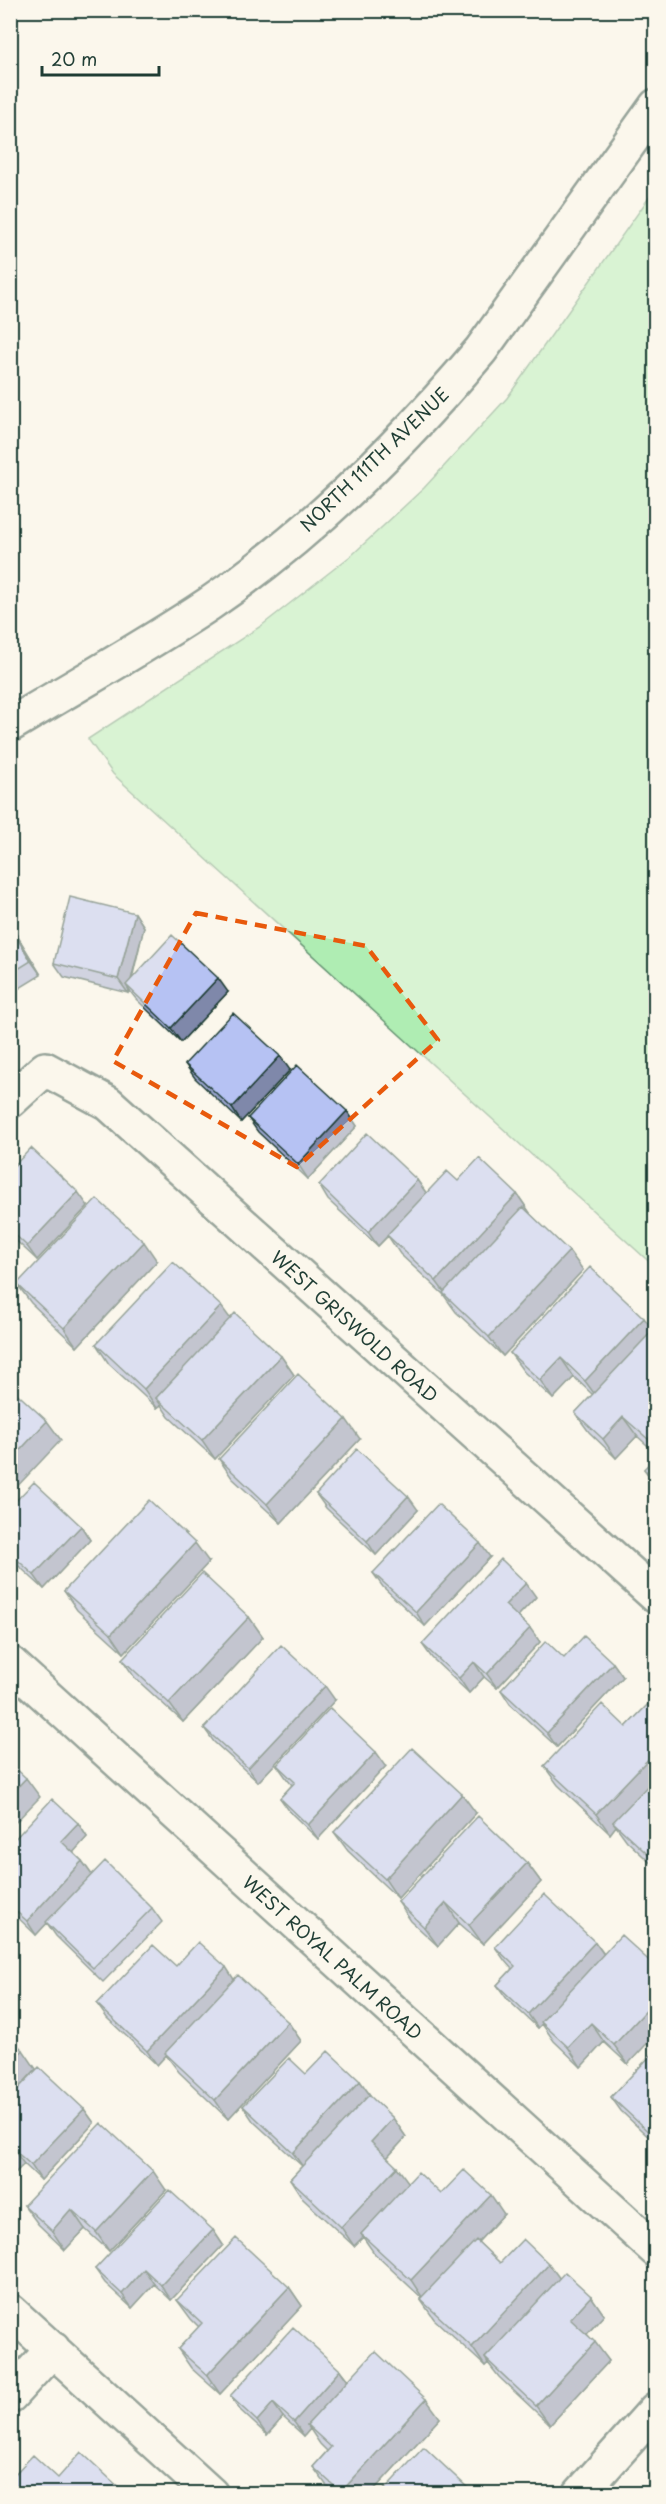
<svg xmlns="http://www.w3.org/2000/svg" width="666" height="2504" font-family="'Playpen Sans',sans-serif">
	<rect width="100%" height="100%" fill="#fbf7ec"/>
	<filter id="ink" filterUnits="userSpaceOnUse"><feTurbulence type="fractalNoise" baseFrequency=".0167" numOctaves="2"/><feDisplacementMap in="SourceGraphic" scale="12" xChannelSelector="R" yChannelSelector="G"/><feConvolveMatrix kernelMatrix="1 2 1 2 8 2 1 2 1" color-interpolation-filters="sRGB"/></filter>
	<g filter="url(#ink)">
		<path fill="#afedb3" stroke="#679574" stroke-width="1.5" d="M 655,189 L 655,1267 L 113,774 L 88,739 L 261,626 L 353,554 L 424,488 L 507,398 Z"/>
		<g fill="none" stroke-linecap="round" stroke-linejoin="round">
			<g stroke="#1f3d34" stroke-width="38">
				<path id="street" d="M 10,1101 L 45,1069 L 108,1103 L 656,1596
					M 10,1663 L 656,2250
					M 10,2311 L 211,2494
					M 10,2396 L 53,2349
					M 580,2494 L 656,2409"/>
			</g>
			<g stroke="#1f3d34" stroke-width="38">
				<path id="secondary" d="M 10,725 C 76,685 145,647 209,604 C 310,535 402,444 481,350 L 656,106"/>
			</g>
			<use href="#street" stroke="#fbf7ec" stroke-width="33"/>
			<use href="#secondary" stroke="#fbf7ec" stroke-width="33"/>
		</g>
		<path fill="#9da7d1" stroke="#1f3d34" stroke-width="1.5" d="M 135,913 L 144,927 L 132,979 L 228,992 L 181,1042 L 136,999 L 129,990 L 128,993 L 64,977 L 54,963 Z
			M 10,924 L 41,975 L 10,994 Z
			M 185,1064 L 290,1070 L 241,1122 L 195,1078 Z
			M 347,1111 L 357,1126 L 308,1179 L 258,1132 L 248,1118 Z
			M 10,1170 L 88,1206 L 37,1260 L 10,1235 Z
			M 417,1180 L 426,1193 L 458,1181 L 517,1194 L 530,1213 L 530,1214 L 583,1270 L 503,1356 L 456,1312 L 443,1294 L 400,1254 L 388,1236 L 378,1246 L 328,1200 L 319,1185 Z
			M 157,1261 L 77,1347 L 31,1303 L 17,1284 Z
			M 230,1319 L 281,1356 L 294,1375 L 215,1459 L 169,1417 L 161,1405 L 157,1408 L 109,1364 L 96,1344 Z
			M 656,1330 L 656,1453 L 637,1436 L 616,1458 L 589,1432 L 575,1413 L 593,1395 L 574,1377 L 553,1399 L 524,1372 L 510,1353 Z
			M 360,1439 L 281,1523 L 232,1478 L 219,1459 Z
			M 656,1457 L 656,1486 L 644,1469 Z
			M 316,1494 L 418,1510 L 376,1555 L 326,1508 Z
			M 10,1507 L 81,1526 L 90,1540 L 44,1589 L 10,1558 Z
			M 490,1557 L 425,1626 L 383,1587 L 373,1573 Z
			M 209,1562 L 124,1653 L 77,1610 L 64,1591 Z
			M 536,1597 L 518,1616 L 540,1642 L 497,1688 L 484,1677 L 469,1693 L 432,1658 L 422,1644 Z
			M 249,1617 L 263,1637 L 183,1722 L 135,1678 L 122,1659 Z
			M 564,1658 L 613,1663 L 623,1677 L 557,1747 L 510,1704 L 501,1690 Z
			M 656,1696 L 656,1868 L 627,1841 L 616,1826 L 610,1834 L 558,1785 L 544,1766 L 626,1727 Z
			M 335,1700 L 258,1782 L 214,1742 L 204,1728 Z
			M 277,1765 L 386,1766 L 318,1839 L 290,1812 L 280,1798 L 292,1785 L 287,1779 Z
			M 476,1813 L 398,1898 L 348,1851 L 334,1832 Z
			M 78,1823 L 87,1837 L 73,1852 L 82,1861 L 92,1875 L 152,1908 L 162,1922 L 103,1982 L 56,1936 L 47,1923 L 36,1935 L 10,1910 L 10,1844 Z
			M 527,1863 L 541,1882 L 483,1944 L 459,1923 L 438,1946 L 411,1921 L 398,1902 Z
			M 595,1942 L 604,1954 L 628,2064 L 604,2042 L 581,2067 L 554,2041 L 542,2024 L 538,2028 L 507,1999 L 497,1985 L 512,1969 L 505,1961 L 495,1947 Z
			M 176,1966 L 234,1979 L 288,2022 L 301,2041 L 228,2119 L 179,2072 L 166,2055 L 157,2065 L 107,2018 L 97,2004 Z
			M 656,2050 L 656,2144 L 621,2111 L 611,2097 Z
			M 306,2074 L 360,2081 L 370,2095 L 369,2096 L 393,2118 L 406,2137 L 387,2158 L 408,2183 L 504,2214 L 478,2242 L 500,2263 L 559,2278 L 591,2296 L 604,2315 L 587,2334 L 609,2361 L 550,2425 L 499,2377 L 488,2363 L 485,2366 L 434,2319 L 420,2299 L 422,2298 L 374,2253 L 363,2237 L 354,2246 L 303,2199 L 290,2179 L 302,2166 L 253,2121 L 243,2106 Z
			M 10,2097 L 84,2109 L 94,2123 L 41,2180 L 24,2164 L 10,2178 Z
			M 166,2190 L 109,2251 L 85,2229 L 65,2250 L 38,2224 L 24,2205 Z
			M 213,2230 L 223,2245 L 171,2300 L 154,2284 L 132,2308 L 105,2283 L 95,2269 Z
			M 289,2287 L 302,2306 L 220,2394 L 191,2368 L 178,2349 L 199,2327 L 191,2319 L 177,2300 Z
			M 340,2370 L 348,2380 L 440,2418 L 371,2493 L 335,2493 L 327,2486 L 313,2467 L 327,2451 L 320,2444 L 310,2429 L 304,2436 L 283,2417 L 267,2435 L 240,2410 L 230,2396 Z
			M 58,2478 L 125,2493 L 17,2493 L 10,2484 L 10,2479 Z"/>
		<path fill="#7f88aa" stroke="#1f3d34" stroke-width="1.5" d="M 135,913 L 144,927 L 129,988 L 126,985 L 129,990 L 128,993 L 118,979 Z
			M 10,924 L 41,975 L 31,961 L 10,927 Z
			M 218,978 L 228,992 L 181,1042 L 171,1028 Z
			M 280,1056 L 290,1070 L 241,1122 L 232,1108 Z
			M 347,1111 L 357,1126 L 308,1179 L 298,1164 Z
			M 417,1180 L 427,1194 L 378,1246 L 368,1232 Z
			M 78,1192 L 88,1206 L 37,1260 L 27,1246 Z
			M 517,1194 L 530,1213 L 450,1300 L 436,1281 Z
			M 144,1242 L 157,1261 L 77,1347 L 64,1328 Z
			M 569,1251 L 583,1270 L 503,1356 L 489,1337 Z
			M 221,1306 L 235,1325 L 156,1398 L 161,1405 L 157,1408 L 144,1389 Z
			M 644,1318 L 656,1333 L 599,1400 L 585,1381 Z
			M 281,1356 L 294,1375 L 215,1459 L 202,1440 Z
			M 561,1358 L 574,1377 L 553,1399 L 540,1380 Z
			M 623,1417 L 637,1436 L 616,1458 L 603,1439 Z
			M 346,1419 L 360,1439 L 281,1523 L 267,1504 Z
			M 47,1421 L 61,1440 L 10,1494 L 10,1461 Z
			M 656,1431 L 656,1450 L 648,1439 Z
			M 408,1496 L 418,1510 L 376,1555 L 367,1541 Z
			M 81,1526 L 90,1540 L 44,1589 L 34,1575 Z
			M 195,1543 L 209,1562 L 124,1653 L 111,1634 Z
			M 480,1543 L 490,1557 L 425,1626 L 416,1612 Z
			M 526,1583 L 536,1597 L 515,1619 L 505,1605 Z
			M 249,1617 L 263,1637 L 183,1722 L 169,1703 Z
			M 530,1628 L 540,1642 L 497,1688 L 487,1674 Z
			M 474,1662 L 484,1677 L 469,1693 L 459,1678 Z
			M 613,1663 L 623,1677 L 557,1747 L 547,1733 Z
			M 325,1686 L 335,1700 L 258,1782 L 248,1768 Z
			M 656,1751 L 656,1784 L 613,1822 L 616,1826 L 610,1834 L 596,1814 Z
			M 376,1752 L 386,1766 L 318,1839 L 308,1825 Z
			M 26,1778 L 40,1797 L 10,1828 L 10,1795 Z
			M 462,1794 L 476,1813 L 398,1898 L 385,1879 Z
			M 78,1823 L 87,1837 L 71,1855 L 61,1841 Z
			M 82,1861 L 92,1875 L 36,1935 L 27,1921 Z
			M 527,1863 L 541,1882 L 483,1944 L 469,1925 Z
			M 446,1903 L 459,1923 L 438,1946 L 424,1927 Z
			M 595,1942 L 605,1956 L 538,2028 L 528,2014 Z
			M 226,1967 L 235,1981 L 157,2065 L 147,2051 Z
			M 656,2000 L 656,2034 L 628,2064 L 614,2045 Z
			M 288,2022 L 301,2041 L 228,2119 L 215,2100 Z
			M 591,2023 L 604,2042 L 581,2067 L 568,2047 Z
			M 23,2050 L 36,2069 L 10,2097 L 10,2063 Z
			M 360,2081 L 370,2095 L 303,2167 L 293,2153 Z
			M 84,2109 L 94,2123 L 41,2180 L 31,2165 Z
			M 393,2118 L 406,2137 L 384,2161 L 371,2142 Z
			M 14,2150 L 24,2164 L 10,2178 L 10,2153 Z
			M 397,2167 L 411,2186 L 361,2234 L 363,2237 L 354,2246 L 341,2227 Z
			M 153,2171 L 166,2190 L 109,2251 L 96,2232 Z
			M 491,2195 L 504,2214 L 424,2300 L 411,2280 Z
			M 71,2209 L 85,2229 L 65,2250 L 52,2231 Z
			M 213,2230 L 223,2245 L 171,2300 L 161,2285 Z
			M 549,2264 L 563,2283 L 485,2358 L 488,2363 L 485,2366 L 472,2347 Z
			M 144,2269 L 154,2284 L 132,2308 L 122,2294 Z
			M 289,2287 L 302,2306 L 220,2394 L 207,2375 Z
			M 591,2296 L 604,2315 L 583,2338 L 570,2319 Z
			M 595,2342 L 609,2361 L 550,2425 L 536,2406 Z
			M 340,2370 L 350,2384 L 307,2425 L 310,2429 L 304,2436 L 294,2422 Z
			M 426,2399 L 440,2418 L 371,2493 L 342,2493 L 341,2492 Z
			M 273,2403 L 283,2417 L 267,2435 L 257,2421 Z"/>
		<path fill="#b6c2f3" stroke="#1f3d34" stroke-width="1.5" d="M 70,897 L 135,913 L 118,979 L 54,963 Z
			M 10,927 L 31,961 L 10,974 Z
			M 172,935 L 218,978 L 171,1028 L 126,985 Z
			M 233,1013 L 280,1056 L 232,1108 L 185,1064 Z
			M 297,1065 L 347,1111 L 298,1164 L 248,1118 Z
			M 367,1133 L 417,1180 L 368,1232 L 319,1185 Z
			M 31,1148 L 78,1192 L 27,1246 L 10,1230 L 10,1170 Z
			M 479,1158 L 517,1194 L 436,1281 L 387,1235 L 447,1171 L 458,1181 Z
			M 97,1199 L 144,1242 L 64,1328 L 17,1284 Z
			M 523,1207 L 569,1251 L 489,1337 L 443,1293 Z
			M 173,1262 L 221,1306 L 144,1389 L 96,1344 Z
			M 590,1267 L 644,1318 L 585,1381 L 561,1358 L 540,1380 L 510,1353 Z
			M 235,1313 L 281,1356 L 202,1440 L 156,1398 Z
			M 654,1329 L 656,1330 L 656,1431 L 648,1439 L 623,1417 L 603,1439 L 575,1413 Z
			M 298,1374 L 346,1419 L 267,1504 L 219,1459 Z
			M 10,1387 L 47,1421 L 10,1461 Z
			M 357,1449 L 408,1496 L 367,1541 L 316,1494 Z
			M 656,1457 L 656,1480 L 644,1469 Z
			M 34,1482 L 81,1526 L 34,1575 L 10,1553 L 10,1507 Z
			M 149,1500 L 195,1543 L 111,1634 L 64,1591 Z
			M 438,1504 L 480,1543 L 416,1612 L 373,1573 Z
			M 501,1559 L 526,1583 L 505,1605 L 530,1628 L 487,1674 L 474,1662 L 459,1678 L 422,1644 Z
			M 202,1573 L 249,1617 L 169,1703 L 122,1659 Z
			M 584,1636 L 613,1663 L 547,1733 L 501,1690 L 546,1641 L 564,1658 Z
			M 281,1645 L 325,1686 L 248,1768 L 204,1728 Z
			M 656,1696 L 656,1751 L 596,1814 L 544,1766 L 602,1704 L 626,1727 Z
			M 330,1708 L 376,1752 L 308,1825 L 280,1798 L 295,1782 L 277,1765 Z
			M 412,1748 L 462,1794 L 385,1879 L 334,1832 Z
			M 10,1763 L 26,1778 L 10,1795 Z
			M 656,1777 L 656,1862 L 613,1822 Z
			M 52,1799 L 78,1823 L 61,1841 L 82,1861 L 27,1921 L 10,1906 L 10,1844 Z
			M 478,1816 L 527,1863 L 469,1925 L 446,1903 L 424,1927 L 398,1902 Z
			M 105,1861 L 152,1908 L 93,1968 L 46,1922 Z
			M 544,1894 L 595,1942 L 528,2014 L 497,1985 L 515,1966 L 495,1947 Z
			M 621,1935 L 656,1967 L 656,2000 L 614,2045 L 591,2023 L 568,2047 L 541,2022 Z
			M 198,1942 L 226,1967 L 147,2051 L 97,2004 L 153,1945 L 176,1966 Z
			M 238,1975 L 288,2022 L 215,2100 L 165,2053 Z
			M 10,2038 L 23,2050 L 10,2063 Z
			M 656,2050 L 656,2135 L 654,2137 L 611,2097 Z
			M 328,2051 L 360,2081 L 293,2153 L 243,2106 L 289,2058 L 306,2074 Z
			M 39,2067 L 84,2109 L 31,2165 L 14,2150 L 10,2153 L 10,2097 Z
			M 369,2095 L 393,2118 L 371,2142 L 397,2167 L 341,2227 L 290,2179 Z
			M 101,2123 L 153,2171 L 96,2232 L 71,2209 L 52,2231 L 24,2205 Z
			M 464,2170 L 491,2195 L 411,2280 L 361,2234 L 418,2172 L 441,2194 Z
			M 169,2190 L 213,2230 L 161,2285 L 144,2269 L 122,2294 L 95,2269 Z
			M 236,2238 L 289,2287 L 207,2375 L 178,2349 L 202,2323 L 177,2300 Z
			M 523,2239 L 549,2264 L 472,2347 L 420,2299 L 476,2240 L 500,2263 Z
			M 565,2272 L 591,2296 L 570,2319 L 595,2342 L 536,2406 L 485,2358 Z
			M 293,2327 L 340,2370 L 294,2422 L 273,2403 L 257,2421 L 230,2396 Z
			M 375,2351 L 426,2399 L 341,2492 L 313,2467 L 331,2447 L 307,2425 Z
			M 424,2447 L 470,2490 L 466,2493 L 381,2493 Z
			M 81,2452 L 125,2493 L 22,2493 L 10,2483 L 10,2479 L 33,2455 L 58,2478 Z"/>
	</g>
	<path d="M0 0H666V2504H0ZM 196,913 L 366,946 L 438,1040 L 297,1167 L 113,1061 Z" fill="#fbf7ec" fill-opacity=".55" fill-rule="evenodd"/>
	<path fill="none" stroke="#e8590c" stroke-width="4.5" stroke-dasharray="12 8" stroke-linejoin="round" d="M 196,913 L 366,946 L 438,1040 L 297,1167 L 113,1061 Z"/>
	<g text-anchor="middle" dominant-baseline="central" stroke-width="5" stroke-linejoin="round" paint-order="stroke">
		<g font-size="18" fill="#1f3d34" stroke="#fbf7ec">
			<text transform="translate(374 459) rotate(-44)">NORTH 111TH AVENUE</text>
			<text transform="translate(355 1326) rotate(42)">WEST GRISWOLD ROAD</text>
			<text transform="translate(333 1957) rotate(42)">WEST ROYAL PALM ROAD</text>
		</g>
	</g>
	<rect width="666" height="2504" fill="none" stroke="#fbf7ec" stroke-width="36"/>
	<rect x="18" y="18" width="630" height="2468" fill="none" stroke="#1f3d34" stroke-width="2" filter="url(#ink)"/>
	<path d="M42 66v9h117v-9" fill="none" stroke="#1f3d34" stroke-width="3"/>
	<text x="51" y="66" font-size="18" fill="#1f3d34" stroke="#fbf7ec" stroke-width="4.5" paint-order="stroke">20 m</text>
</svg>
